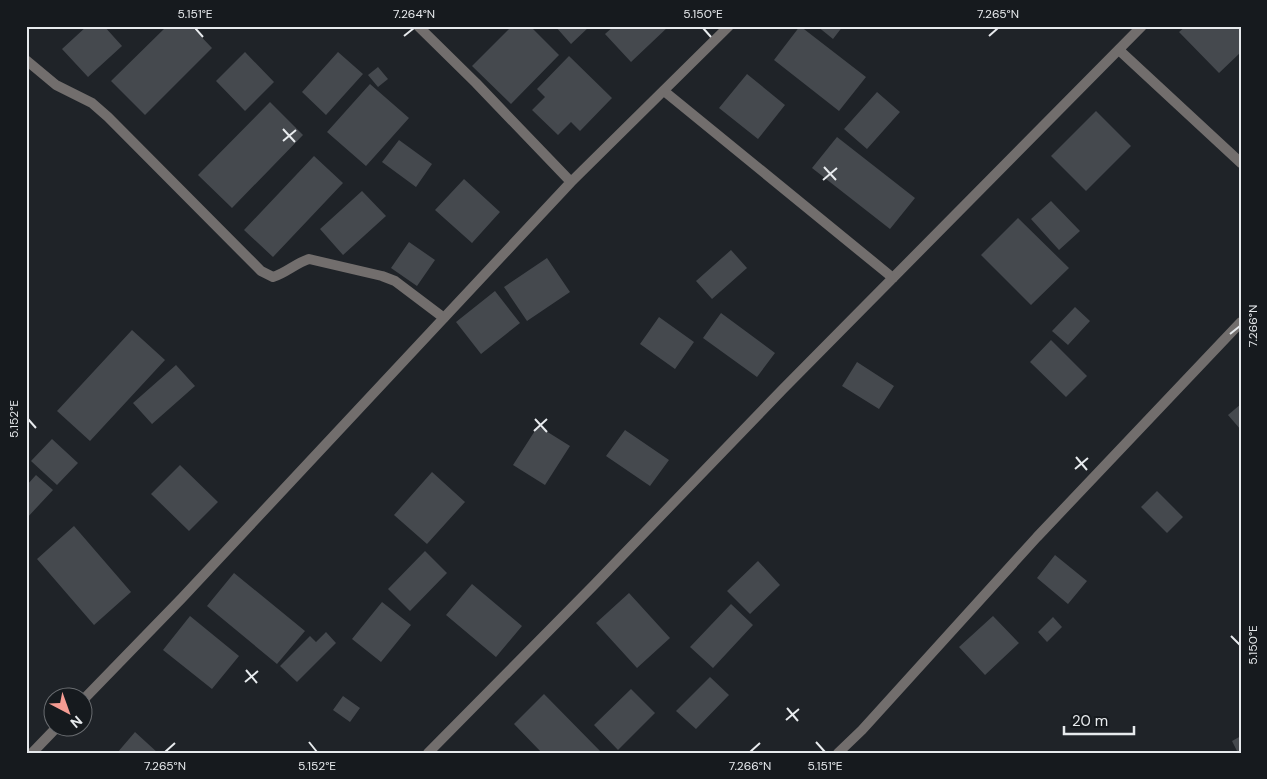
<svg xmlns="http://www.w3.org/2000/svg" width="1267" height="779" font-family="'DM Sans',sans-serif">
	<rect width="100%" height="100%" fill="#1f2328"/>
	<path fill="#45494e" d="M 87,26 L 104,26 L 122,46 L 88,77 L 62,49 Z
		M 167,26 L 191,26 L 212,48 L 145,115 L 111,81 Z
		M 512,26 L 530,26 L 559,55 L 511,104 L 472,66 Z
		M 555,26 L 590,26 L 571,44 Z
		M 614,26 L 669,26 L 631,62 L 605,34 Z
		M 800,26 L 866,77 L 839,111 L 774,60 Z
		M 817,26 L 843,26 L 833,39 Z
		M 1186,26 L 1238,26 L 1241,30 L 1241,52 L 1219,73 L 1179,32 Z
		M 245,52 L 274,82 L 245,111 L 216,81 Z
		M 338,52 L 363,74 L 326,115 L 302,92 Z
		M 569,56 L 612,98 L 580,131 L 571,122 L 558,135 L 532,110 L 545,97 L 537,89 Z
		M 378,67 L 388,79 L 378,87 L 368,75 Z
		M 747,74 L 785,105 L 758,139 L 719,108 Z
		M 370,84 L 409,118 L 366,166 L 327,132 Z
		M 877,92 L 900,112 L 867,149 L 844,129 Z
		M 270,102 L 303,135 L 232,208 L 198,175 Z
		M 1096,111 L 1131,146 L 1086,191 L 1051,156 Z
		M 837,137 L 915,198 L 890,229 L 812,168 Z
		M 399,140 L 432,164 L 416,187 L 382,162 Z
		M 314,156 L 343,183 L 273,257 L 244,230 Z
		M 464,179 L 500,212 L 472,243 L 435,210 Z
		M 362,191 L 386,216 L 343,255 L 320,229 Z
		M 1051,201 L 1080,231 L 1059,250 L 1031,219 Z
		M 1018,218 L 1069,268 L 1031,305 L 981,255 Z
		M 409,242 L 435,260 L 417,286 L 391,268 Z
		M 731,250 L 747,268 L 712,299 L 696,281 Z
		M 547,258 L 570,292 L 527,321 L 504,287 Z
		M 495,291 L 520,323 L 481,354 L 456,322 Z
		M 1075,307 L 1090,321 L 1068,345 L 1052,331 Z
		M 721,313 L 775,353 L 757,377 L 703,338 Z
		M 659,317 L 694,342 L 675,369 L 640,344 Z
		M 132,330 L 165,360 L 90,441 L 57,411 Z
		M 1051,340 L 1087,376 L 1066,397 L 1030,362 Z
		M 857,362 L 894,386 L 879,409 L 842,386 Z
		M 176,365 L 195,386 L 152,424 L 133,403 Z
		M 1241,404 L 1241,430 L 1228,415 Z
		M 538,426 L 570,446 L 545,485 L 513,465 Z
		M 625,430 L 669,460 L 650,486 L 606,456 Z
		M 52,439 L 78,463 L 57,485 L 31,461 Z
		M 180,465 L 218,502 L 189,531 L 151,494 Z
		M 432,472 L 465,502 L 427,544 L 394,515 Z
		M 36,475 L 53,490 L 26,519 L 26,486 Z
		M 1157,491 L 1183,517 L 1167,533 L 1141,507 Z
		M 74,526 L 131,592 L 94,625 L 37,559 Z
		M 425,551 L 447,573 L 410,611 L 388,589 Z
		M 1055,555 L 1087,581 L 1068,604 L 1037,578 Z
		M 758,561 L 780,585 L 750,614 L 727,591 Z
		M 234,573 L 305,631 L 277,664 L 207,606 Z
		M 472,584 L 522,626 L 496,657 L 446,615 Z
		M 629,593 L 670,638 L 637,668 L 596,623 Z
		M 382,602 L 411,625 L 381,662 L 352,639 Z
		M 731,604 L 753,625 L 713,668 L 690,647 Z
		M 190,616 L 239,656 L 212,689 L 163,650 Z
		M 993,616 L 1019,643 L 985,675 L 959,647 Z
		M 1053,617 L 1062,627 L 1047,642 L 1038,632 Z
		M 326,632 L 336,643 L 297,682 L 280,666 L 310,636 L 316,642 Z
		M 710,677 L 729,695 L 696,729 L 676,711 Z
		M 631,689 L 655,713 L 618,750 L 594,725 Z
		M 544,694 L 602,753 L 542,753 L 514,724 Z
		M 343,696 L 360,708 L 350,722 L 333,710 Z
		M 135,732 L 158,753 L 117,753 Z
		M 1241,736 L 1241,753 L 1238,753 L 1232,741 Z"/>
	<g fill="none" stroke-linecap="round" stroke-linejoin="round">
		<path stroke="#726e6d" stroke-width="10" d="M 418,26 L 476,83 L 571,182
			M 1119,50 L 1241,163
			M 26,60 L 56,85 L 92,103 L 108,117 L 261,271 L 273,277 C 286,273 296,263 309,259 L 382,276 L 395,281 L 444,318
			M 664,91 L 893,278
			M 82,701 L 182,598 L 571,182 L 729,26
			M 32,753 L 58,726
			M 428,753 L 593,586 L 783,389 L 1142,26
			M 838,753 L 862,730 L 1037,537 L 1241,322"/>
	</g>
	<path fill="none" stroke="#e7eaed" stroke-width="2" d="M 195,28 L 203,37M 703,28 L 711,37M 404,36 L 414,28M 989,36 L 998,28M 283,129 L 295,142M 283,141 L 296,130M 824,167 L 836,180M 823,180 L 837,168M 1230,334 L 1240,326M 28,419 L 36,428M 535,419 L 547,432M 534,431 L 547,419M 1076,457 L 1087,470M 1075,469 L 1088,458M 1231,636 L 1240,645M 246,670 L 257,683M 245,682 L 258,671M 787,708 L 798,721M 786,720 L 799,709M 309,742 L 317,752M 816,742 L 825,752M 165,752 L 175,743M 750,752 L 760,743"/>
	<rect width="1267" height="779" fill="none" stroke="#161a1e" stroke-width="55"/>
	<g transform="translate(68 712) rotate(139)"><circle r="24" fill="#161a1e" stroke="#6a6d71"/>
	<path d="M0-4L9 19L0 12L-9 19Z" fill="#f59c93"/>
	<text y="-8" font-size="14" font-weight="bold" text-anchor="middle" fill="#e7eaed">N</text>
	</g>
	<path d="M1064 726v8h70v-8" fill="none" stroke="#e7eaed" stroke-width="2.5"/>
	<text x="1072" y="726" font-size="15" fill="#e7eaed" stroke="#161a1e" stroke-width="4" paint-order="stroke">20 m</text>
	<rect x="28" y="28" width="1212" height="724" fill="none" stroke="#e7eaed" stroke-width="2"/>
	<g font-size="12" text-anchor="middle" fill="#e7eaed">
		<text x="195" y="18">5.151°E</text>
		<text x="414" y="18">7.264°N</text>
		<text x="703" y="18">5.150°E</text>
		<text x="998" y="18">7.265°N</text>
		<text transform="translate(1253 326) rotate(-90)" y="4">7.266°N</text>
		<text transform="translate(14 419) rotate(-90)" y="4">5.152°E</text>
		<text transform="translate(1253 645) rotate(-90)" y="4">5.150°E</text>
		<text x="165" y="770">7.265°N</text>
		<text x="317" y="770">5.152°E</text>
		<text x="750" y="770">7.266°N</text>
		<text x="825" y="770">5.151°E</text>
	</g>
</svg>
